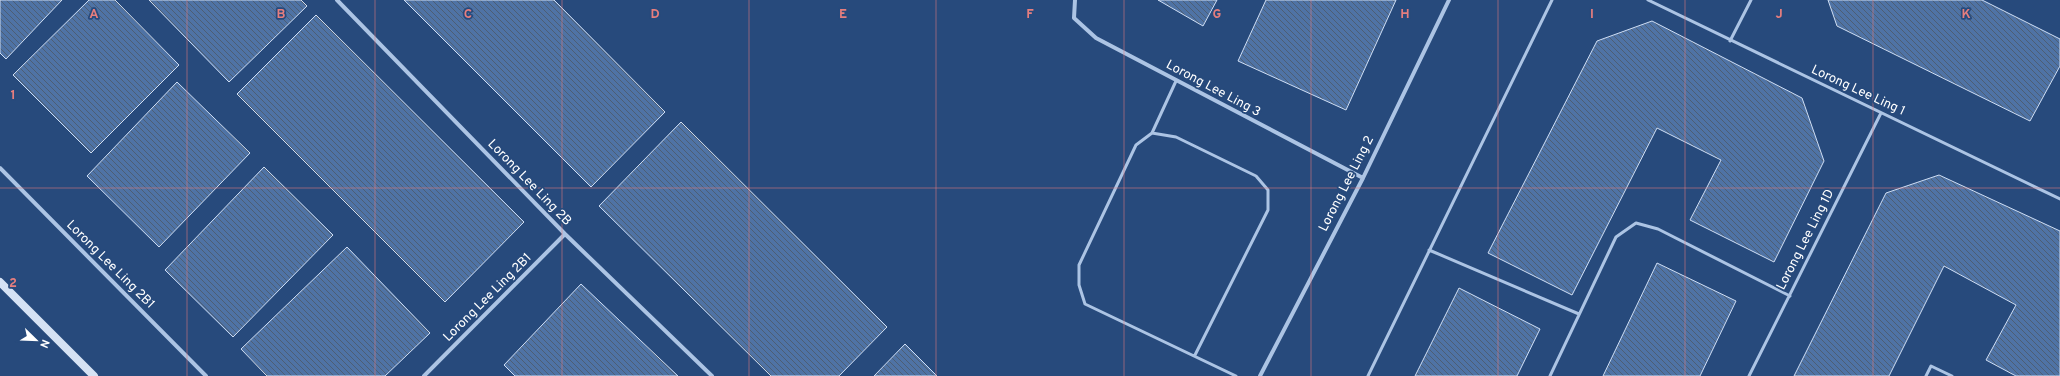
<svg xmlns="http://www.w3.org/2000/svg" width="2060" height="376" font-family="Overpass,sans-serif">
	<defs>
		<pattern id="building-back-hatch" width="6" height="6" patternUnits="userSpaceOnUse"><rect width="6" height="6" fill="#4f73a5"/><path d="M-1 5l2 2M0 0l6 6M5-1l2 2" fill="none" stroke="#4d5e74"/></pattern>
	</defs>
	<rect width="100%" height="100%" fill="#274a7c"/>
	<path fill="url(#building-back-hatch)" stroke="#cfdef4" d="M 0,0 L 62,0 L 6,59 L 0,53 Z
		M 89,0 L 115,0 L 179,65 L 91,153 L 13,75 Z
		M 149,0 L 301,0 L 307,6 L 229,82 Z
		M 404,0 L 554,0 L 665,112 L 591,187 Z
		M 1158,0 L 1217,0 L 1203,26 Z
		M 1266,0 L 1396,0 L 1346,110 L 1238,61 Z
		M 1828,0 L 1982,0 L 2060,39 L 2060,66 L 2030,121 L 1837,26 Z
		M 316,15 L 524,222 L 445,302 L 237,94 Z
		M 1652,21 L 1802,98 L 1824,161 L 1774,262 L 1690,220 L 1721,160 L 1657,128 L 1572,295 L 1488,253 L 1597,41 Z
		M 177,82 L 250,153 L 159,247 L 87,176 Z
		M 681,122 L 887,327 L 839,376 L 771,376 L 599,206 Z
		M 264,167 L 333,235 L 233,337 L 165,270 Z
		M 1939,175 L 2060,231 L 2060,376 L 2016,376 L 1986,360 L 2016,305 L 1944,266 L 1889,376 L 1794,376 L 1886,193 Z
		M 347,247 L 430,333 L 385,376 L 267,376 L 241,349 Z
		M 1657,263 L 1736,301 L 1700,376 L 1603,376 Z
		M 581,284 L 678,376 L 515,376 L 504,365 Z
		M 1459,288 L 1540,329 L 1517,376 L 1415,376 Z
		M 905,344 L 937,376 L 874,376 Z"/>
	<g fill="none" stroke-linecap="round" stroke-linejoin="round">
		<path stroke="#acc4e4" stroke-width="3" d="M 1648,0 L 2060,199
			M 1730,41 L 1751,0
			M 1152,133 L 1176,81
			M 1429,250 L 1579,314
			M 1195,355 L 1268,210 L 1268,190 L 1256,176 L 1176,137 L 1152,133 L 1136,145 L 1079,265 L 1079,285 L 1085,304 L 1236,376
			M 1368,376 L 1552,0
			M 1550,376 L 1616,237 L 1636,223 L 1658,229 L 1790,296
			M 1749,376 L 1881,113
			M 1926,376 L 1931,366 L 1952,376"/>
		<path stroke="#acc4e4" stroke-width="4" d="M 337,0 L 565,234 L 712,376
			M 1075,0 L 1074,18 L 1096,38 L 1363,178
			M 0,168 L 206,376
			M 424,376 L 565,234
			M 1260,376 L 1363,178 L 1449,0"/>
		<path stroke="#d5e2f4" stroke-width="8" d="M 0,282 L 94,376"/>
	</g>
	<path fill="none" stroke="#e67e7e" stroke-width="1" stroke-opacity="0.55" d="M 187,0 L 187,376M 375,0 L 375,376M 562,0 L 562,376M 749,0 L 749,376M 936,0 L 936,376M 1124,0 L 1124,376M 1311,0 L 1311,376M 1498,0 L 1498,376M 1685,0 L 1685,376M 1873,0 L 1873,376M 0,188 L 2060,188"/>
	<g text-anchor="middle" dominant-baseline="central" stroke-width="3.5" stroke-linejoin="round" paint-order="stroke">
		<g font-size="13" fill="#fff" stroke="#274a7c">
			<text transform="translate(1213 89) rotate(28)">Lorong Lee Ling 3</text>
			<text transform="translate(1858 91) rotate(25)">Lorong Lee Ling 1</text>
			<text transform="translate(529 183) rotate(46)">Lorong Lee Ling 2B</text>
			<text transform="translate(1347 184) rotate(-63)">Lorong Lee Ling 2</text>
			<text transform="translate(1806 240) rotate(-63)">Lorong Lee Ling 1D</text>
			<text transform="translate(110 265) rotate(45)">Lorong Lee Ling 2B1</text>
			<text transform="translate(488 298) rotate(-45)">Lorong Lee Ling 2B1</text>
		</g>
	</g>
	<g font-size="13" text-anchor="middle" font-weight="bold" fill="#e67e7e" stroke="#274a7c" stroke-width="3.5" stroke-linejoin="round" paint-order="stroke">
		<text x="94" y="18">A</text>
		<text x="281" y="18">B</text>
		<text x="468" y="18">C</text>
		<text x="655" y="18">D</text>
		<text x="843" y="18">E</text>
		<text x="1030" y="18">F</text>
		<text x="1217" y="18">G</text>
		<text x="1405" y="18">H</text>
		<text x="1592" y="18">I</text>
		<text x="1779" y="18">J</text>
		<text x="1966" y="18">K</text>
		<text x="13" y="99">1</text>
		<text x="13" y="287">2</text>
	</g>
	<g transform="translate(36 340) rotate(113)" stroke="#274a7c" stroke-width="3" paint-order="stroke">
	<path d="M0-3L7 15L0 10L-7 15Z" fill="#ffffff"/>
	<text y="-6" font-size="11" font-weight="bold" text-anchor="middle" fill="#ffffff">N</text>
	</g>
</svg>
